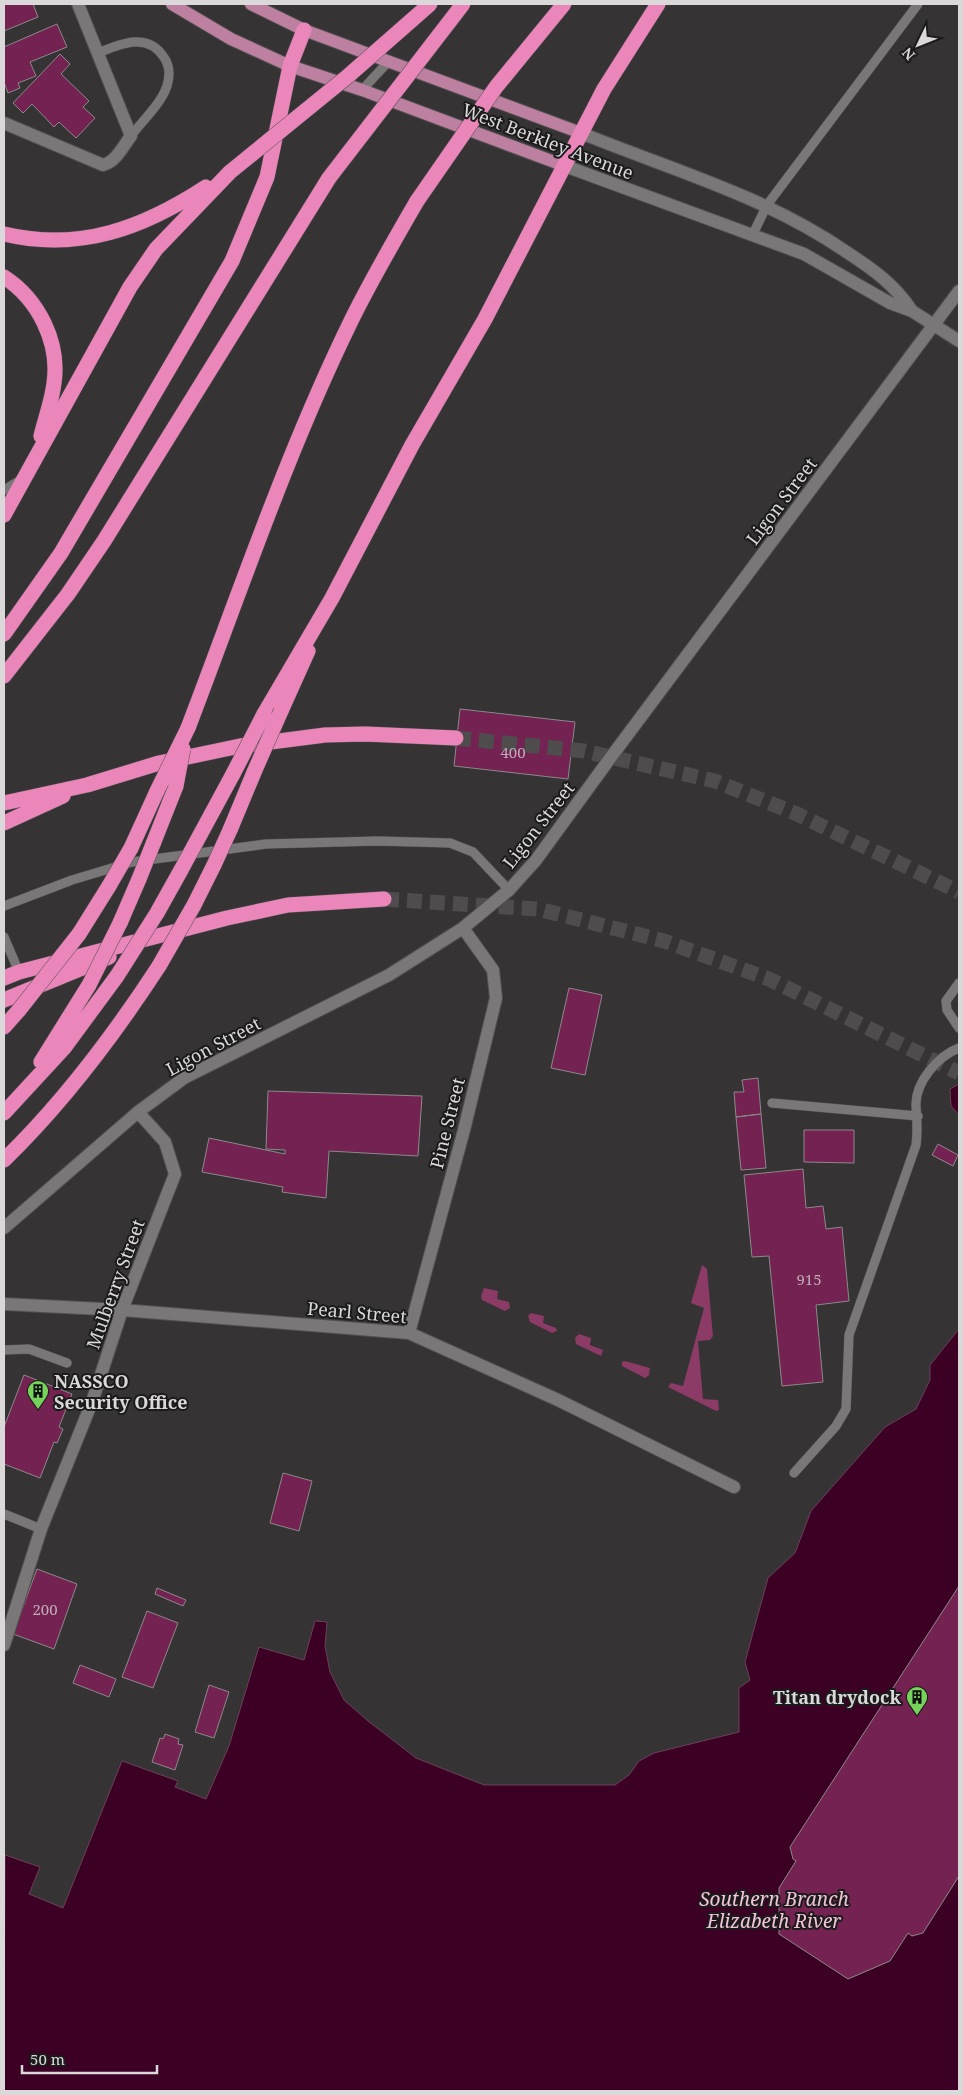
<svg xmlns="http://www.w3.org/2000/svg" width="963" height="2095" font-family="'Noto Serif',serif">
	<rect width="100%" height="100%" fill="#353334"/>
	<path fill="#8b3b66" d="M 702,1265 L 707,1269 L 713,1336 L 710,1340 L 698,1341 L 703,1399 L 718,1400 L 719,1410 L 716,1411 L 668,1387 L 671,1383 L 683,1386 L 704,1308 L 691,1303 Z
		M 484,1288 L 498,1291 L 497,1299 L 509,1302 L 510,1308 L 505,1311 L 482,1300 L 481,1296 Z
		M 531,1313 L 544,1316 L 543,1323 L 556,1328 L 557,1331 L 552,1333 L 530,1322 L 528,1316 Z
		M 579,1334 L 591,1338 L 590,1345 L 603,1350 L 601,1356 L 576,1344 L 575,1338 Z
		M 625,1361 L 650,1368 L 649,1375 L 645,1378 L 622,1366 L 622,1362 Z"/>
	<path fill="#3b0024" stroke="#6b415a" d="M 959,1084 L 959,1115 L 951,1106 L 950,1089 Z
		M 959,1329 L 959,2091 L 4,2091 L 5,1855 L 40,1867 L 29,1894 L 63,1908 L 122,1761 L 178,1781 L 175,1787 L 206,1799 L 229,1746 L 259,1647 L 304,1660 L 315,1621 L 327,1622 L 325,1646 L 330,1672 L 344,1700 L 368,1721 L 416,1758 L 484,1785 L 615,1785 L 629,1775 L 639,1761 L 654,1753 L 739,1732 L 739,1688 L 750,1680 L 745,1662 L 768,1578 L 795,1553 L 811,1511 L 885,1427 L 916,1409 L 930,1380 L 930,1365 Z"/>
	<path fill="#732251" stroke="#8c898a" d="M 4,4 L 33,4 L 38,17 L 4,31 Z
		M 57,24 L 67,47 L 30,62 L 36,76 L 18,83 L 20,88 L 8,93 L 4,82 L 4,47 Z
		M 60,54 L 70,64 L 61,74 L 89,101 L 83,107 L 95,118 L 76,138 L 59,122 L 54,127 L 32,104 L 23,113 L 13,103 Z
		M 460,709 L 575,722 L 568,779 L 454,766 Z
		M 569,988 L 602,995 L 585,1075 L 551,1068 Z
		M 758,1078 L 761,1114 L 736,1117 L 734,1092 L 744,1092 L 742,1080 Z
		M 268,1091 L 422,1096 L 418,1156 L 329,1151 L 326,1198 L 282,1192 L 283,1187 L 202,1172 L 209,1138 L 285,1154 L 285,1150 L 266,1149 Z
		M 761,1114 L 766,1168 L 741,1170 L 736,1117 Z
		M 804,1130 L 854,1130 L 854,1163 L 804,1162 Z
		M 938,1144 L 958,1155 L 953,1166 L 932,1155 Z
		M 803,1169 L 806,1208 L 823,1206 L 826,1229 L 842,1227 L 849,1301 L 816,1305 L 823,1382 L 782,1386 L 769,1256 L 752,1257 L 744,1175 Z
		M 24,1375 L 72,1394 L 59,1427 L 63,1429 L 57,1443 L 54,1442 L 40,1478 L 4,1464 L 4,1427 Z
		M 283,1473 L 312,1481 L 299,1531 L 270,1523 Z
		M 37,1569 L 77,1584 L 54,1649 L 13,1634 Z
		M 959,1586 L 959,1876 L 923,1933 L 912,1936 L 908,1933 L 890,1961 L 848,1979 L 779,1934 L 779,1888 L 796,1861 L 793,1859 L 790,1847 Z
		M 157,1588 L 186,1600 L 183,1606 L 155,1594 Z
		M 147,1611 L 178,1623 L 153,1688 L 122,1677 Z
		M 80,1665 L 116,1679 L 109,1697 L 73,1683 Z
		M 209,1685 L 229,1692 L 214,1738 L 195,1732 Z
		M 165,1734 L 179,1739 L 178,1744 L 183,1745 L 175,1770 L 152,1762 L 160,1738 L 163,1739 Z"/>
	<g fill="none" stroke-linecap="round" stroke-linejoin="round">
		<path stroke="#4e4c4d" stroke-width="15" stroke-dasharray="15 8" stroke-linecap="butt" d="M 456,738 L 584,751 L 715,781 L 797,814 L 959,892
			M 384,899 L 538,909 L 664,941 L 769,979 L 959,1073"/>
		<g stroke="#525051" stroke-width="10">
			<path id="service" d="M 98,53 C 120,44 147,32 163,56 C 170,65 170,76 167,86 C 161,104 142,121 131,136
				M 362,90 L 388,62
				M 753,234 L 767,205 L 918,4
				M 4,490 L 22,479
				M 4,906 L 72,880 L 132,862 L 266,844 L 378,841 L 450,843 L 473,852 L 509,890
				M 4,937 L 19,972
				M 959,983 L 946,1001 L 947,1010 L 959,1028
				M 772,1103 L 918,1116
				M 4,1350 L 29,1349 L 67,1363
				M 794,1473 L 836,1426 L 846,1409 L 849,1335 L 916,1145 C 918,1131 917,1120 916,1106 C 915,1082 938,1056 959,1048
				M 4,1514 L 41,1529"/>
		</g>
		<g stroke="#525051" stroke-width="14">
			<path id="minor" d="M 4,123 L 103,165 C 116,162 123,146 131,136 L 78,4
				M 581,133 C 672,170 766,196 848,253 C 874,270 895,285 912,311
				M 565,166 L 804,254 L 890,303 L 912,311 L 959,341
				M 4,1228 L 138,1112 L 184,1078 L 389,975 L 463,928 L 509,890 L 536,860 L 611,757 L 959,291
				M 4,1304 L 122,1310 L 409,1333 L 558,1400 L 734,1487
				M 409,1333 L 464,1130 L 496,998 L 493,970 L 463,928
				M 4,1645 L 41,1529 L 92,1402 L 122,1310 L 175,1174 L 165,1142 L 138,1112"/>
		</g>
		<g stroke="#525051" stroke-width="14">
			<path id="primary" d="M 172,4 L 231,39 L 290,66 L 362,90 L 565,166
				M 251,4 L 304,30 L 581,133"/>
		</g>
		<g stroke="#525051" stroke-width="16">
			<path id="motorway" d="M 4,234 C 80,252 143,228 206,187
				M 4,277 C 38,299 60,342 54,383 C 52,401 45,419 41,436
				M 4,515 L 130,287 L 156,249 L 230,172
				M 4,634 L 61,553 L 232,261 L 267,177 L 290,66 L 304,30
				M 4,676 L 68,594 L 104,541 L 329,178
				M 281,711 L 308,651
				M 264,714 L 332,598 L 412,445 L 485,319 L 604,89 L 658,4
				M 188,728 C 240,592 287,452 351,321 C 371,280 394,241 417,201
				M 4,803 L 87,785 L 159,763 L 240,746 L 325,735 L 365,734 L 456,738
				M 4,823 L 63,796
				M 230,830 L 255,770
				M 200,835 L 233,774
				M 153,844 L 176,786
				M 131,848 L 157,791
				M 194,905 L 214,865
				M 157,913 L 181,870
				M 120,923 L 139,879
				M 79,934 L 109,886
				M 4,978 L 19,972 L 227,918 L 288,905 L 384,899
				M 4,1000 L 109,957
				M 4,1027 L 19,1010
				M 41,1062 L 89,985
				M 4,1113 L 64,1048 L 117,976
				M 4,1160 C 64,1102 114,1035 159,966"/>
		</g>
		<use href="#service" stroke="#7a7778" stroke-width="9"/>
		<use href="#minor" stroke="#7a7778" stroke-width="12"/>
		<use href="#primary" stroke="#be80a0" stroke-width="12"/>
		<use href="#motorway" stroke="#eb86ba" stroke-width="15"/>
		<g stroke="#525051" stroke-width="16" stroke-linecap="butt">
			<path id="motorway-bridge" d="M 230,172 L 348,76 L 430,4
				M 329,178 L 463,4
				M 417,201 L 496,87 L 564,4
				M 255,770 L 281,711
				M 233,774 L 264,714
				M 176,786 L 183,749
				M 157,791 L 188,728
				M 214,865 L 230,830
				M 181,870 L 200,835
				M 139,879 L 153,844
				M 109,886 L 131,848
				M 159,966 L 194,905
				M 117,976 L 157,913
				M 89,985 L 120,923
				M 19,1010 L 79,934"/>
		</g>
		<use href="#motorway-bridge" stroke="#eb86ba" stroke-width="15"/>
	</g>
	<defs>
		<g id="building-pin" transform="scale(1.125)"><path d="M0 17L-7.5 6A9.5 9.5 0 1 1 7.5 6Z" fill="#76d25a" stroke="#1c1b1b"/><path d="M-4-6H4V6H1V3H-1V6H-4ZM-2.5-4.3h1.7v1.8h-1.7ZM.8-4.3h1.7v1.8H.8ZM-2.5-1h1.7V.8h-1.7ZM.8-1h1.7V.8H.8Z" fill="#111"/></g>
	</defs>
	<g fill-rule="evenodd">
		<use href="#building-pin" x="38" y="1391"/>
		<use href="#building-pin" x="917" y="1697"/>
	</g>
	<g text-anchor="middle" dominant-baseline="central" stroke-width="4" stroke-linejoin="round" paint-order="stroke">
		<g font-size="15" fill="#c0aab7">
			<text x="513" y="752">400</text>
			<text x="809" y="1279">915</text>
			<text x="45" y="1609">200</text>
		</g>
		<g font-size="18" fill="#dad8d9" stroke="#1c1b1b">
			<text transform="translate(548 141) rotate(21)">West Berkley Avenue</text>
			<text transform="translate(781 501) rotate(-53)">Ligon Street</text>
			<text transform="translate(538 825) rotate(-52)">Ligon Street</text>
			<text transform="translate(213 1046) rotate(-28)">Ligon Street</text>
			<text transform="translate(447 1123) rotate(-76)">Pine Street</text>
			<text transform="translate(115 1284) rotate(-70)">Mulberry Street</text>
			<text transform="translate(357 1312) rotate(5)">Pearl Street</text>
		</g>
		<g font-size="18" font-weight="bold" fill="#dad8d9" stroke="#1c1b1b" text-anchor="start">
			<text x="54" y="1381">NASSCO<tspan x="54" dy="21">Security Office</tspan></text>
			<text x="901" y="1697" text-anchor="end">Titan drydock</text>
		</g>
		<g font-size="19" font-style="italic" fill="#f3c3d9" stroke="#1c1b1b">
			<text x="774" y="1899">Southern Branch<tspan x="774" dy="22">Elizabeth River</tspan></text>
		</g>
	</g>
	<rect width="963" height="2095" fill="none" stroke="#dad8d9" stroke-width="10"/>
	<g transform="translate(918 45) rotate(227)" stroke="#1c1b1b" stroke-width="4" paint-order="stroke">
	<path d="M0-4L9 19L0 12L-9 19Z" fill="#dad8d9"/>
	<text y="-8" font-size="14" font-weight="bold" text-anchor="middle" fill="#dad8d9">N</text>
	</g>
	<path d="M22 2065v8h135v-8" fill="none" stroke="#dad8d9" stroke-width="2.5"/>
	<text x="30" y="2065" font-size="15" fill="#dad8d9" stroke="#1c1b1b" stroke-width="4" paint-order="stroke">50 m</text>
</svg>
